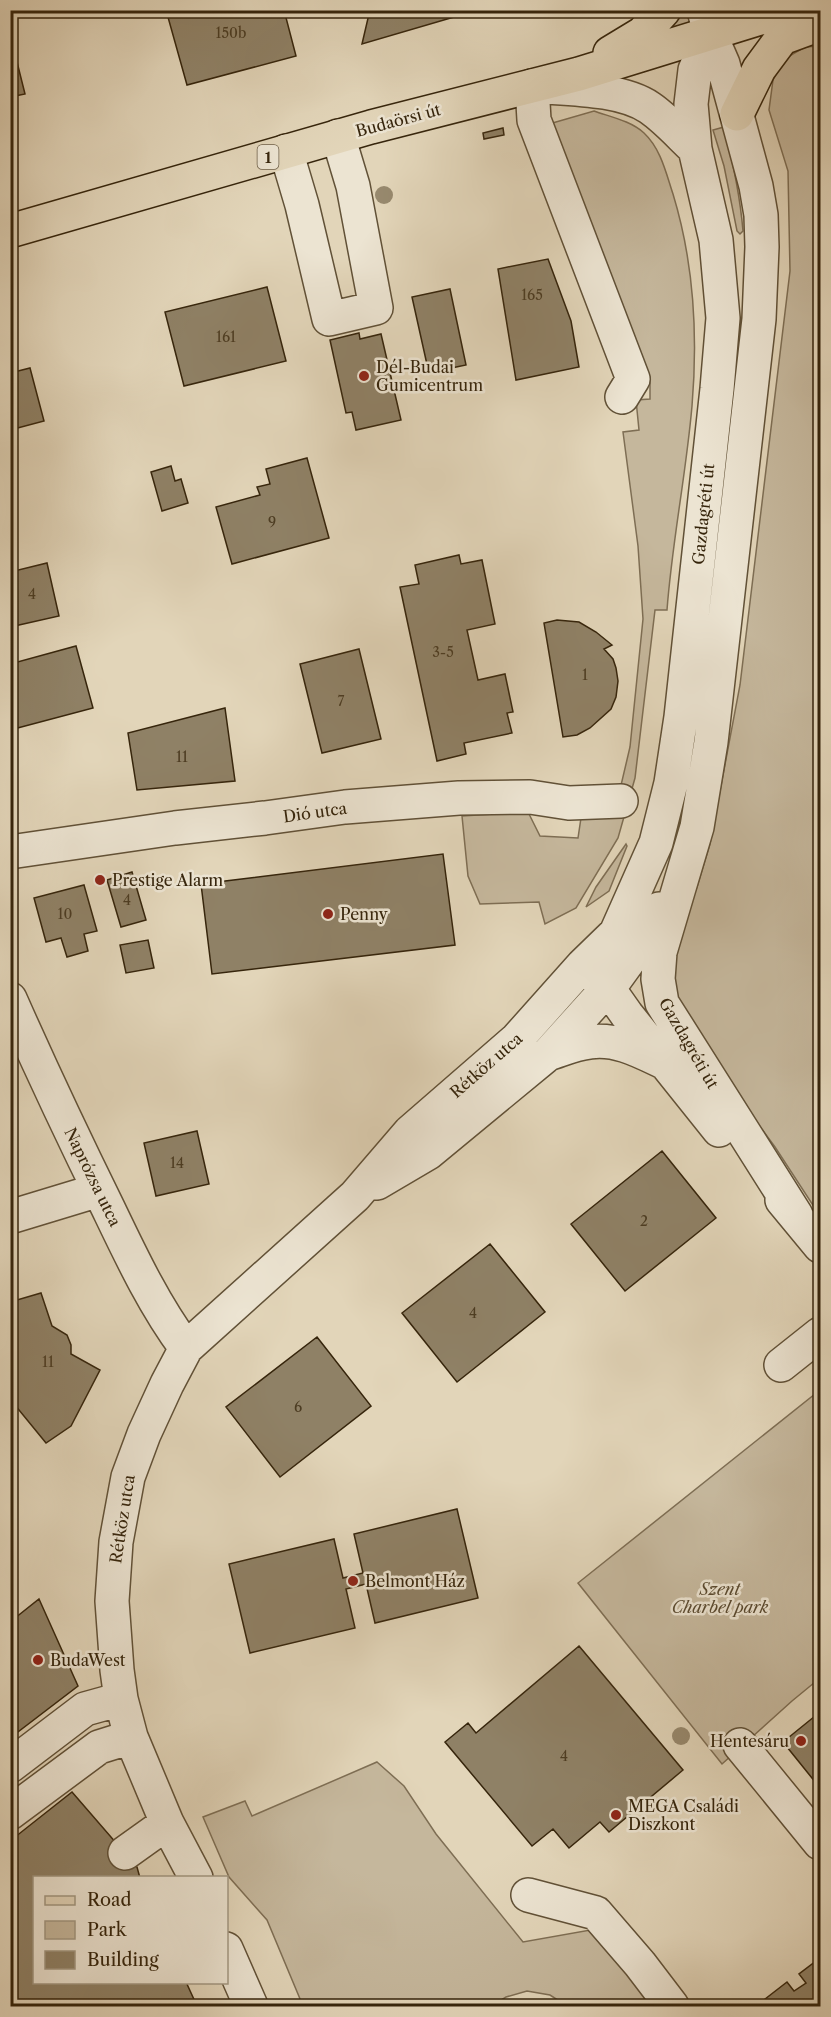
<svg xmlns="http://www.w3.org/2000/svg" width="831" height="2017" font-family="'Libre Caslon Text',serif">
	<rect width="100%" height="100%" fill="#e2d5b9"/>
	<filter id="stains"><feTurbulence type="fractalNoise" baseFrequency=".00333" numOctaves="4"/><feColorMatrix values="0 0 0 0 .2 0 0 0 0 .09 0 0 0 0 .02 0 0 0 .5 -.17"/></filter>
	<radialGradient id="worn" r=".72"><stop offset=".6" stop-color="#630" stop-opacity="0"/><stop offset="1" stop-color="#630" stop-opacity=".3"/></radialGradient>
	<path fill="#c5b79c" stroke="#7e6e54" stroke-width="1.5" d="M 679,11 L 686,11 L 691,25 L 654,38 Z
		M 820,46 L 820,1216 L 775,1147 L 688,1029 L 668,980 L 669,955 L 697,887 L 710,844 L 740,685 L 790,271 L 788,171 L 769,110 L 773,80 L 784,59 L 805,47 Z
		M 594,111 C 611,117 631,121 644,133 C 661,149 666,173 673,194 C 694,263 698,335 692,406 C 686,475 672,542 667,610 L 655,610 L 635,778 L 618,838 L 576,908 L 545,924 L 539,902 L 480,904 L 468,876 L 462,816 L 528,812 L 540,836 L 578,838 L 581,818 L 614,815 L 630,747 L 643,619 L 638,546 L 623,432 L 639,430 L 636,400 L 650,399 L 650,378 L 549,124 Z
		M 724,127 C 733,162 740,195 743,231 L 740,234 L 737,231 L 724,166 L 713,130 Z
		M 626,844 L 627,846 L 609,891 L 586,907 L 596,887 Z
		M 820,1390 L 820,1678 L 792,1701 L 722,1764 L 578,1583 Z
		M 377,1762 L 404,1786 L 436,1834 L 523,1942 L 596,1929 L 662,2006 L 567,2006 L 550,1995 L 527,1991 L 506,1997 L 492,2006 L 303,2006 L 267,1920 L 229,1877 L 203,1817 L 245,1801 L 252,1816 Z"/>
	<path fill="#8f8166" stroke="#36250c" stroke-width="1.5" d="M 166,10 L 284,10 L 296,56 L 187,85 Z
		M 355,10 L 478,10 L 362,44 L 369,14 Z
		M 15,54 L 25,94 L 10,97 L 10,55 Z
		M 503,128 L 504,135 L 484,139 L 483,133 Z
		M 548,259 L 571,321 L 579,367 L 516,380 L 498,269 Z
		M 267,287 L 286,361 L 184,386 L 165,312 Z
		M 450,289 L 466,365 L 437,371 L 436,367 L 428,369 L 412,297 Z
		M 359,333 L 360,339 L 381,334 L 401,420 L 356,430 L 352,412 L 346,413 L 330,340 Z
		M 30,368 L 44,421 L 10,430 L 10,373 Z
		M 307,458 L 329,538 L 232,564 L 216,507 L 260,495 L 257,487 L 270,484 L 266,469 Z
		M 171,466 L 175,481 L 181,479 L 188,503 L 162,511 L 151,472 Z
		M 459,555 L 461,564 L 482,560 L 495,624 L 467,630 L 478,680 L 505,674 L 513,712 L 507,713 L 512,733 L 464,743 L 466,754 L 437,761 L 400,587 L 419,584 L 415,565 Z
		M 47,563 L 59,616 L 10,627 L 10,572 Z
		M 557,620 L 579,622 L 596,632 L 612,645 L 604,649 L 613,659 L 616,668 L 618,681 L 616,697 L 611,709 L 590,728 L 577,735 L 563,737 L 544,623 Z
		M 76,646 L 93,708 L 10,730 L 10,664 Z
		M 359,649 L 381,739 L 322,753 L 300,664 Z
		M 225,708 L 235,781 L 137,790 L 128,733 Z
		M 443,854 L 455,945 L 212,974 L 201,884 Z
		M 132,872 L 146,920 L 121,927 L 107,880 Z
		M 84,885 L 97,931 L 84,934 L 88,951 L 67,957 L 61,938 L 46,942 L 34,898 Z
		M 148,940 L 154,968 L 126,973 L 120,945 Z
		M 197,1131 L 209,1184 L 156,1196 L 144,1143 Z
		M 662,1151 L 716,1218 L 625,1291 L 571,1224 Z
		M 490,1244 L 545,1312 L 457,1382 L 402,1313 Z
		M 41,1293 L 52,1326 L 67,1335 L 71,1345 L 71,1354 L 100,1370 L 71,1426 L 46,1443 L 10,1399 L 10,1302 Z
		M 317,1337 L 371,1406 L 280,1477 L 226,1407 Z
		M 457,1509 L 478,1598 L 375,1623 L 366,1584 L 346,1589 L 355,1628 L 250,1653 L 229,1564 L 334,1539 L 343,1578 L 363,1573 L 354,1534 Z
		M 39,1599 L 78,1686 L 10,1738 L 10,1622 Z
		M 579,1646 L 683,1770 L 609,1832 L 600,1822 L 569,1848 L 553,1829 L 532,1846 L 445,1742 L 468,1723 L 476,1733 Z
		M 820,1712 L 820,1788 L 783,1742 Z
		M 72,1792 L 137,1867 L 140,1878 L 34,1878 L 34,1982 L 186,1982 L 197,2006 L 10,2006 L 10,1841 Z
		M 820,1958 L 820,2006 L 756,2006 L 787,1982 L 794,1991 L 806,1983 L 799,1974 Z"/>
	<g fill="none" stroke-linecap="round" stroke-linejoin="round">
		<g stroke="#615137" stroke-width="36">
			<path id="minor" d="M 704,10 L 710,34 L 723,64 L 756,186 L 761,215 L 762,247 L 759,319 L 711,742 L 697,827 L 660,952 L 658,979 L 662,1003 L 796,1215
				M 286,151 L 302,205 L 329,319 L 376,308 L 353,186 L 338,136
				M 622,397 L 633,379 L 534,120 L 532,86 C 567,89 621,88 650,108 C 666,119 681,136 695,149
				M 10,852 L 175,828 L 265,818 L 345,807 L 459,798 L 530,797 L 569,803 L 621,801
				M 593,974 L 608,988 L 627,1015 L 719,1130
				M 608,988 L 608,967 L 616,933 L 656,843 L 671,783 L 681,717 L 717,389 L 723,318 L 716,240 L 695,149 L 691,104 L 695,70 L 710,34
				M 10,999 C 41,1069 74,1139 108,1208 C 131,1256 154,1305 186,1348
				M 548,1054 C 561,1050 576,1043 590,1042 C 616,1038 640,1051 663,1062
				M 377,1183 L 428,1153 L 548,1054 L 614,981 L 640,945 L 659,909
				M 782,1200 L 820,1246
				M 10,1217 L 99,1190
				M 781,1365 L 820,1334
				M 740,1745 L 820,1843
				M 10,1766 L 85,1709 L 121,1699
				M 10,1813 L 99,1747 L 131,1737
				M 125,1853 L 167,1823
				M 196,1878 L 167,1823 L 131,1737 L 121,1699 L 117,1670 L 112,1601 L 116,1542 L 128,1477 L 144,1434 L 167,1384 L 186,1348 L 355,1196 L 410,1132 L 517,1039 L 583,965 L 616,933
				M 528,1895 L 596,1913 L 640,1964 L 672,2006
				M 226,1949 L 251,2006"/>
		</g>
		<g stroke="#36250c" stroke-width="36">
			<path id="major" d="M 610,53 L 643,33 L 664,10
				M 737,114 L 759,69 L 782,38 L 820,24
				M 10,231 L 371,127 L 579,74 L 786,10"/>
		</g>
		<use href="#minor" stroke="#ece4d2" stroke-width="33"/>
		<use href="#major" stroke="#e2d5b9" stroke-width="33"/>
	</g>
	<g fill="#97896e">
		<circle cx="384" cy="195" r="9"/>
		<circle cx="681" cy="1736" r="9"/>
	</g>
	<g fill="#8f2418" stroke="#ece4d2" stroke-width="2">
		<circle cx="364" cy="376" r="6"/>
		<circle cx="100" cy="880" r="6"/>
		<circle cx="328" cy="914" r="6"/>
		<circle cx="353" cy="1581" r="6"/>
		<circle cx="38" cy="1660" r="6"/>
		<circle cx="801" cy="1741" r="6"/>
		<circle cx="616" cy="1815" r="6"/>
	</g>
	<g text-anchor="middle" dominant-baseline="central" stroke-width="5" stroke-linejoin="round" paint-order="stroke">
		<g font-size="14" fill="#4c3c22">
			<text x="231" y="33">150b</text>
			<text x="532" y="295">165</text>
			<text x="226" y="337">161</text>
			<text x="272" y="522">9</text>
			<text x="32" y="594">4</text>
			<text x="443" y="652">3-5</text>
			<text x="585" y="675">1</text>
			<text x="341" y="701">7</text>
			<text x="182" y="757">11</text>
			<text x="127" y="900">4</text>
			<text x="65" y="914">10</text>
			<text x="177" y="1163">14</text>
			<text x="644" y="1221">2</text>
			<text x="473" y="1313">4</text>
			<text x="48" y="1362">11</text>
			<text x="298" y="1407">6</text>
			<text x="564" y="1756">4</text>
		</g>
		<rect fill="#ece4d2" stroke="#6d5e47" stroke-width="1.5" x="257.5" y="145" width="21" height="24" rx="4.5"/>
		<g font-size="15" font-weight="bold" fill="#36250c">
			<text x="268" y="157">1</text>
		</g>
		<g font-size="16" fill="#36250c" stroke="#ece4d2">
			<text transform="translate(398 120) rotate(-15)">Budaörsi út</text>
			<text transform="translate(703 514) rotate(-84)">Gazdagréti út</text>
			<text transform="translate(315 812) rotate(-8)">Dió utca</text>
			<text transform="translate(689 1043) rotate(60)">Gazdagréti út</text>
			<text transform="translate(486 1065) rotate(-41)">Rétköz utca</text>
			<text transform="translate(93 1177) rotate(64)">Naprózsa utca</text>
			<text transform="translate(122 1519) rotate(-81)">Rétköz utca</text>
		</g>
		<g font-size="16" fill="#36250c" stroke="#ece4d2" text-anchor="start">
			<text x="376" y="367">Dél-Budai<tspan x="376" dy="18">Gumicentrum</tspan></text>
			<text x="112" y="880">Prestige Alarm</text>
			<text x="340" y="914">Penny</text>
			<text x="365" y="1581">Belmont Ház</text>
			<text x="50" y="1660">BudaWest</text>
			<text x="789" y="1741" text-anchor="end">Hentesáru</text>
			<text x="628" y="1806">MEGA Családi<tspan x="628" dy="18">Diszkont</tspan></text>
		</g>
		<g font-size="16" font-style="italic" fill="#5a4a30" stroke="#ece4d2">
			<text x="720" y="1589">Szent<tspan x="720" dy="18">Charbel park</tspan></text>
		</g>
	</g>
	<rect width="831" height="2017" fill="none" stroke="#e2d5b9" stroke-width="36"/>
	<rect x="12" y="12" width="807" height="1993" fill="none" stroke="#36250c" stroke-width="3"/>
	<rect x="18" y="18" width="795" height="1981" fill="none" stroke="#36250c" stroke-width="1.5"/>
	<rect x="33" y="1876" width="195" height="108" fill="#ece4d2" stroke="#a39883" stroke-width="1.5"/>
	<rect x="45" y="1896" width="30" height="9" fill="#e2d5b9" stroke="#a39883" stroke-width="1.5"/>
	<text x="87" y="1906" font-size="18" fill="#36250c">Road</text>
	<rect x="45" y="1921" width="30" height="18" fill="#c5b79c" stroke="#a39883" stroke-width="1.5"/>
	<text x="87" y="1936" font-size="18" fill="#36250c">Park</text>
	<rect x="45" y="1951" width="30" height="18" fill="#8f8166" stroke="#a39883" stroke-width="1.5"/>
	<text x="87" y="1966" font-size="18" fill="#36250c">Building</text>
	<rect width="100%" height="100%" filter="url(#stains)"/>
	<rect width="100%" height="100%" fill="url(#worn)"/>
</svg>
